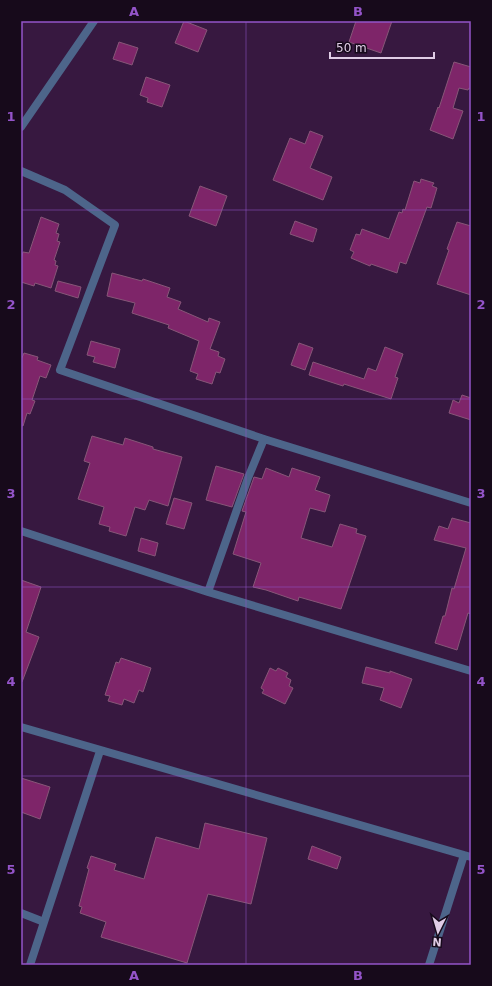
<svg xmlns="http://www.w3.org/2000/svg" width="492" height="986" font-family="'DejaVu Sans',sans-serif">
	<rect width="100%" height="100%" fill="#371840"/>
	<path fill="#7e2569" stroke="#875678" d="M 184,21 L 207,30 L 198,52 L 175,43 Z
		M 356,21 L 392,21 L 381,53 L 349,42 Z
		M 119,42 L 138,48 L 132,65 L 113,59 Z
		M 454,62 L 471,67 L 471,89 L 469,88 L 468,90 L 459,88 L 453,108 L 463,111 L 453,139 L 430,130 L 438,107 L 439,108 Z
		M 146,77 L 170,85 L 162,107 L 147,102 L 148,98 L 140,95 Z
		M 310,131 L 323,136 L 310,168 L 332,177 L 323,200 L 273,180 L 290,138 L 305,144 Z
		M 421,179 L 434,183 L 432,186 L 437,188 L 431,208 L 427,207 L 406,264 L 400,262 L 397,273 L 371,264 L 370,266 L 351,258 L 354,252 L 350,250 L 356,234 L 360,235 L 362,229 L 389,239 L 399,212 L 402,213 L 403,209 L 405,210 L 414,181 L 420,183 Z
		M 200,186 L 227,196 L 216,226 L 189,216 Z
		M 41,217 L 59,224 L 56,233 L 59,234 L 57,241 L 60,242 L 54,260 L 56,261 L 55,265 L 58,266 L 51,288 L 35,283 L 34,286 L 21,282 L 21,259 L 23,252 L 29,253 Z
		M 295,221 L 317,229 L 313,242 L 290,234 Z
		M 457,222 L 471,226 L 471,295 L 437,284 L 449,250 L 447,249 Z
		M 112,273 L 142,281 L 143,279 L 170,288 L 167,297 L 181,302 L 178,309 L 208,322 L 209,318 L 220,322 L 210,349 L 219,352 L 218,356 L 225,359 L 220,373 L 216,372 L 212,384 L 196,379 L 198,374 L 190,371 L 199,341 L 168,328 L 169,325 L 132,313 L 135,303 L 107,296 Z
		M 58,281 L 81,287 L 78,298 L 55,291 Z
		M 91,341 L 120,349 L 115,368 L 93,362 L 95,357 L 87,355 Z
		M 299,343 L 313,348 L 305,370 L 291,365 Z
		M 385,347 L 403,354 L 395,377 L 398,378 L 391,399 L 344,384 L 343,386 L 309,375 L 313,362 L 364,379 L 368,368 L 376,371 Z
		M 24,353 L 38,357 L 37,360 L 51,365 L 46,378 L 40,376 L 32,400 L 35,401 L 30,414 L 27,413 L 23,426 L 21,425 L 21,360 Z
		M 462,395 L 471,398 L 471,420 L 449,413 L 453,400 L 459,403 Z
		M 92,436 L 123,445 L 125,438 L 153,447 L 153,449 L 182,457 L 168,506 L 149,500 L 145,510 L 135,507 L 126,536 L 109,531 L 110,527 L 99,524 L 104,507 L 78,499 L 90,463 L 84,461 Z
		M 216,466 L 244,474 L 232,507 L 206,500 Z
		M 266,468 L 289,477 L 292,468 L 320,477 L 315,490 L 330,495 L 325,512 L 310,508 L 301,538 L 332,547 L 340,524 L 357,529 L 356,533 L 366,536 L 341,609 L 299,597 L 298,601 L 266,590 L 253,587 L 261,563 L 233,554 L 246,512 L 242,511 L 253,480 L 254,477 L 262,479 Z
		M 174,498 L 192,503 L 184,529 L 166,524 Z
		M 452,518 L 471,523 L 471,614 L 468,613 L 457,650 L 435,643 L 443,616 L 445,616 L 452,588 L 454,589 L 466,548 L 434,540 L 439,526 L 448,529 Z
		M 141,538 L 158,543 L 155,556 L 138,551 Z
		M 21,580 L 41,587 L 26,632 L 39,637 L 22,682 L 21,682 Z
		M 121,658 L 151,668 L 143,692 L 139,690 L 134,703 L 124,699 L 122,705 L 108,701 L 110,696 L 105,695 L 116,662 L 119,663 Z
		M 366,667 L 390,673 L 390,671 L 412,679 L 401,708 L 380,700 L 384,688 L 362,683 Z
		M 270,668 L 276,671 L 278,668 L 288,673 L 286,677 L 291,680 L 289,686 L 293,688 L 285,704 L 262,693 L 264,690 L 261,688 Z
		M 21,778 L 50,787 L 40,819 L 21,812 Z
		M 205,823 L 267,838 L 251,904 L 208,894 L 187,963 L 101,937 L 106,922 L 80,913 L 82,907 L 79,906 L 89,869 L 87,868 L 91,856 L 116,864 L 114,870 L 144,879 L 156,837 L 199,849 Z
		M 312,846 L 341,857 L 337,869 L 308,859 Z"/>
	<g fill="none" stroke-linecap="round" stroke-linejoin="round">
		<path stroke="#4d658a" stroke-width="8" d="M 21,127 L 94,21
			M 21,171 L 65,190 L 115,225 L 60,370 L 264,439 L 471,503
			M 21,531 L 208,592 L 471,671
			M 208,592 L 248,478 L 264,439
			M 21,727 L 471,857
			M 21,913 L 44,922
			M 30,965 L 100,751
			M 429,965 L 464,855"/>
	</g>
	<path fill="none" stroke="#9454c9" stroke-width="1" stroke-opacity="0.55" d="M 246,21 L 246,965M 21,210 L 471,210M 21,399 L 471,399M 21,587 L 471,587M 21,776 L 471,776"/>
	<rect width="492" height="986" fill="none" stroke="#170a1b" stroke-width="44"/>
	<g transform="translate(438 932) rotate(185)" stroke="#170a1b" stroke-width="3" paint-order="stroke">
	<path d="M0-3L7 15L0 10L-7 15Z" fill="#e0cce6"/>
	<text y="-6" font-size="11" font-weight="bold" text-anchor="middle" fill="#e0cce6">N</text>
	</g>
	<path d="M330 52v6h104v-6" fill="none" stroke="#e0cce6" stroke-width="2"/>
	<text x="336" y="52" font-size="12" fill="#e0cce6" stroke="#170a1b" stroke-width="3" paint-order="stroke">50 m</text>
	<rect x="22" y="22" width="448" height="942" fill="none" stroke="#9454c9" stroke-width="1.5"/>
	<g font-size="13" text-anchor="middle" font-weight="bold" fill="#9454c9">
		<text x="134" y="16">A</text>
		<text x="358" y="16">B</text>
		<text x="11" y="121">1</text>
		<text x="481" y="121">1</text>
		<text x="11" y="309">2</text>
		<text x="481" y="309">2</text>
		<text x="11" y="498">3</text>
		<text x="481" y="498">3</text>
		<text x="11" y="686">4</text>
		<text x="481" y="686">4</text>
		<text x="11" y="874">5</text>
		<text x="481" y="874">5</text>
		<text x="134" y="980">A</text>
		<text x="358" y="980">B</text>
	</g>
</svg>
